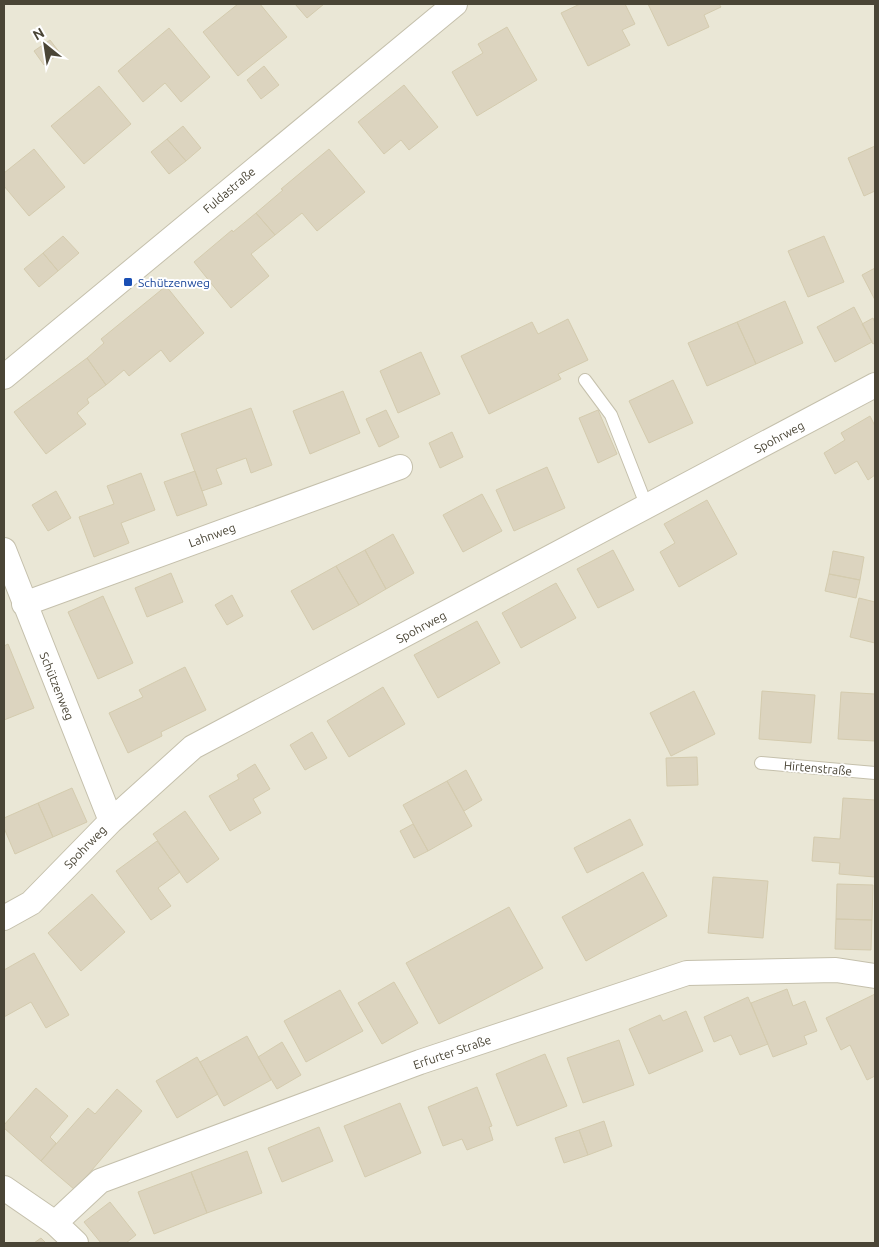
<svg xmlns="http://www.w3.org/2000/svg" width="879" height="1247" font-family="Ubuntu,sans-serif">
	<rect width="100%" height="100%" fill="#f6f3e8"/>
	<path fill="#eae7d6" d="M 4,4 L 875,4 L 875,1243 L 4,1243 Z"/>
	<path fill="#dcd4bf" stroke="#d4cbae" d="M 238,4 L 260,4 L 287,37 L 238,76 L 203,32 Z
		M 295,4 L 324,4 L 307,18 Z
		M 580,4 L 625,4 L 635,24 L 622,30 L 630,45 L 588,66 L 561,13 Z
		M 648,4 L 719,4 L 721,7 L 704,15 L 709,27 L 668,46 Z
		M 507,27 L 537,80 L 477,116 L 452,72 L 483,53 L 478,44 Z
		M 169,28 L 210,77 L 181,102 L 165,83 L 143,102 L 118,71 Z
		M 50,40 L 60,53 L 44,65 L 34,51 Z
		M 264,66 L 279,85 L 261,99 L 247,80 Z
		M 404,85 L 438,127 L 409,150 L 401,140 L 384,154 L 358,122 Z
		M 99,86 L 131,124 L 84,164 L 51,126 Z
		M 183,126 L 201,148 L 186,161 L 167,139 Z
		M 167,139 L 186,161 L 169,174 L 151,152 Z
		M 875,146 L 875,191 L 864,196 L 848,158 Z
		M 34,149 L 65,187 L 29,216 L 4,186 L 4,173 Z
		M 329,149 L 365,192 L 317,231 L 302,213 L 275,235 L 256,213 L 283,190 L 281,189 Z
		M 256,213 L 275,235 L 251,254 L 269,276 L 231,308 L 194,262 L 232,230 L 233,232 Z
		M 63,236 L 79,253 L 58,271 L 43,253 Z
		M 824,236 L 844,282 L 808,297 L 788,251 Z
		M 43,253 L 58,271 L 39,287 L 24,269 Z
		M 875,268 L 875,300 L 862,275 Z
		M 166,286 L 204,333 L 170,362 L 161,350 L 129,376 L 124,370 L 106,385 L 87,358 L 104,343 L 101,339 Z
		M 785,301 L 803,343 L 756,364 L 737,322 Z
		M 854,307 L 872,342 L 835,362 L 817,327 Z
		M 873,318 L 875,323 L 875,343 L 873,344 L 862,324 Z
		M 568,319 L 588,360 L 558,374 L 561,379 L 489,414 L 461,356 L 532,322 L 538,334 Z
		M 737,322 L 756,364 L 707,386 L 688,343 Z
		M 421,352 L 440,394 L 398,413 L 380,371 Z
		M 87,358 L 106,385 L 87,399 L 89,403 L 77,413 L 86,424 L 46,454 L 14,412 Z
		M 673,380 L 693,423 L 649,443 L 629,401 Z
		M 343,391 L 360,433 L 310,454 L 293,411 Z
		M 251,408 L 272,465 L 251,473 L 246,458 L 216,469 L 222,484 L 202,491 L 181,434 Z
		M 386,410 L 399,437 L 379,447 L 366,419 Z
		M 598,410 L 617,454 L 598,463 L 579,418 Z
		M 870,416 L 875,426 L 875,475 L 868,480 L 857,461 L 835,474 L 824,453 L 845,440 L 841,433 Z
		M 452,432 L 463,457 L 440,468 L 429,443 Z
		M 547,467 L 565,508 L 514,531 L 496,490 Z
		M 195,471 L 207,505 L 177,516 L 164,482 Z
		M 141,473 L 155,510 L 121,523 L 129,543 L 94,557 L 79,517 L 114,504 L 107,486 Z
		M 56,491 L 71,518 L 48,531 L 32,505 Z
		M 482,494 L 502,531 L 463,552 L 443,515 Z
		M 707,500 L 737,554 L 679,587 L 660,552 L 675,543 L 664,524 Z
		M 393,534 L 414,573 L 386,589 L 365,550 Z
		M 365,550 L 386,589 L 359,605 L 336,566 Z
		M 613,550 L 634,590 L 598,608 L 577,569 Z
		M 833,551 L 864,557 L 860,580 L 829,574 Z
		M 336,566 L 359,605 L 313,630 L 291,591 Z
		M 171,573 L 183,602 L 147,617 L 135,588 Z
		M 829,574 L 860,580 L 856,598 L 825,591 Z
		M 556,583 L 576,618 L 521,648 L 502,613 Z
		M 232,595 L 243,616 L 227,625 L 215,605 Z
		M 103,596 L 133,663 L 98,679 L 68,612 Z
		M 859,598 L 875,602 L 875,643 L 850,637 Z
		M 477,621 L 500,663 L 438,698 L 414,655 Z
		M 8,644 L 34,708 L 4,720 L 4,646 Z
		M 185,667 L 206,710 L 161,732 L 162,736 L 128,753 L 109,713 L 143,697 L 139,690 Z
		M 383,687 L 405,724 L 349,757 L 327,721 Z
		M 694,691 L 715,734 L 671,756 L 650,713 Z
		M 762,691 L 815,695 L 811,743 L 759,739 Z
		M 841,692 L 875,694 L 875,741 L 838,739 Z
		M 312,732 L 327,758 L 305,770 L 290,745 Z
		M 697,757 L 698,785 L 667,786 L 666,758 Z
		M 255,764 L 270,789 L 253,799 L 261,813 L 230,831 L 209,796 L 239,779 L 237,775 Z
		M 466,770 L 482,800 L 464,811 L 447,781 Z
		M 447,781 L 472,826 L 428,851 L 403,805 Z
		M 72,788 L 87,822 L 53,837 L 38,803 Z
		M 843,798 L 875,800 L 875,877 L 839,874 L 840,863 L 812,861 L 814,837 L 840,839 Z
		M 38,803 L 53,837 L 15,854 L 4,828 L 4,818 Z
		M 185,811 L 219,859 L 187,883 L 153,834 Z
		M 630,819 L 643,845 L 587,873 L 574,848 Z
		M 413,824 L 428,851 L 414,858 L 400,831 Z
		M 157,841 L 180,872 L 158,888 L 171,906 L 151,920 L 116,871 Z
		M 643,872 L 667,916 L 586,961 L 562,917 Z
		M 713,877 L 768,881 L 763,938 L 708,933 Z
		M 837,884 L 873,885 L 872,920 L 836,919 Z
		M 92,894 L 125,932 L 81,971 L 48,933 Z
		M 509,907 L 543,968 L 439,1024 L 406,963 Z
		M 836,919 L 872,920 L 871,950 L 835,949 Z
		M 34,953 L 69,1015 L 46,1028 L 31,1002 L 4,1017 L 4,970 Z
		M 394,982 L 418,1023 L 382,1044 L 358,1003 Z
		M 787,989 L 793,1006 L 805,1001 L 817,1031 L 804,1036 L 807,1044 L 773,1057 L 751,1003 Z
		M 340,990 L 363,1031 L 306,1062 L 284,1021 Z
		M 875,994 L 875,1076 L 867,1080 L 850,1045 L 841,1050 L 826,1018 Z
		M 748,997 L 768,1044 L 740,1055 L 731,1035 L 714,1042 L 704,1017 Z
		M 686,1011 L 703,1051 L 649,1074 L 629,1029 L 660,1015 L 663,1021 Z
		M 247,1036 L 271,1080 L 224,1106 L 200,1062 Z
		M 619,1040 L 634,1085 L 583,1103 L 567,1058 Z
		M 282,1042 L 301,1075 L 277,1089 L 258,1057 Z
		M 545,1054 L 567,1106 L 517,1126 L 496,1074 Z
		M 197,1057 L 218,1094 L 177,1118 L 156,1081 Z
		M 477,1087 L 492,1126 L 489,1127 L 493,1140 L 467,1150 L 462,1139 L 443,1146 L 428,1107 Z
		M 36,1088 L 68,1116 L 50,1137 L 56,1143 L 41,1161 L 4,1128 L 4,1125 Z
		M 117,1089 L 142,1111 L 75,1190 L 41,1161 L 88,1108 L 95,1114 Z
		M 400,1103 L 421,1153 L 365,1177 L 344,1126 Z
		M 604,1121 L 612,1146 L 588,1155 L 579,1130 Z
		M 319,1127 L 333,1161 L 282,1182 L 268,1148 Z
		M 579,1130 L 588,1155 L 564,1163 L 555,1138 Z
		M 247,1151 L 262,1193 L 207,1213 L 191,1172 Z
		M 191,1172 L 207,1213 L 154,1234 L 138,1192 Z
		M 110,1202 L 136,1235 L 126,1243 L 101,1243 L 84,1222 Z
		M 41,1238 L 46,1243 L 34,1243 Z"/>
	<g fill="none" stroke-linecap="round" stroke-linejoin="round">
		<g stroke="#c5c0ac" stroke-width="14">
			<path id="service" d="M 585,380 L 611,415 L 647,507
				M 761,763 L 875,773"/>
		</g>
		<g stroke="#c5c0ac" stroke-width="26">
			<path id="minor" d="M 4,377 L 455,4
				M 4,550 L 111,821
				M 24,604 L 400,467
				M 4,918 L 31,903 L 111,821 L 193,747 L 875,385
				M 4,1188 L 55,1223 L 76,1243
				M 55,1223 L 100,1181 L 420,1062 L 687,973 L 836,970 L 875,976"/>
		</g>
		<use href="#service" stroke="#fff" stroke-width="12"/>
		<use href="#minor" stroke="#fff" stroke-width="24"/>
	</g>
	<rect fill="#1a4fb4" stroke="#fff" stroke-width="2" x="123" y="277" width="10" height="10" rx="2.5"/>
	<g text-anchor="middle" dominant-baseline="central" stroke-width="4" stroke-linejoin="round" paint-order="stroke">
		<g font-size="12" fill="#4a4536" stroke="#fff">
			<text transform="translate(229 190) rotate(-40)">Fuldastraße</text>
			<text transform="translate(779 437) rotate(-28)">Spohrweg</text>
			<text transform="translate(212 535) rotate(-20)">Lahnweg</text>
			<text transform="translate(421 627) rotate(-28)">Spohrweg</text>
			<text transform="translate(57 686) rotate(68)">Schützenweg</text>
			<text transform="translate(818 768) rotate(5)">Hirtenstraße</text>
			<text transform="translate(85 847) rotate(-46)">Spohrweg</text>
			<text transform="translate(452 1052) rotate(-19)">Erfurter Straße</text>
		</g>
		<g font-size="12" fill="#164399" stroke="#fff" text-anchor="start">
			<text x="138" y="282">Schützenweg</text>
		</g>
	</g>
	<rect width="879" height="1247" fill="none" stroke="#4a4536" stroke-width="10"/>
	<g transform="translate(45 45) rotate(330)" stroke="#ffffff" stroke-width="4" paint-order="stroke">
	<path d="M0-4L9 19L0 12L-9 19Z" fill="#4a4536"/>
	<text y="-8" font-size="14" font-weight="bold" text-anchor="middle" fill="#4a4536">N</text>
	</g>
</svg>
